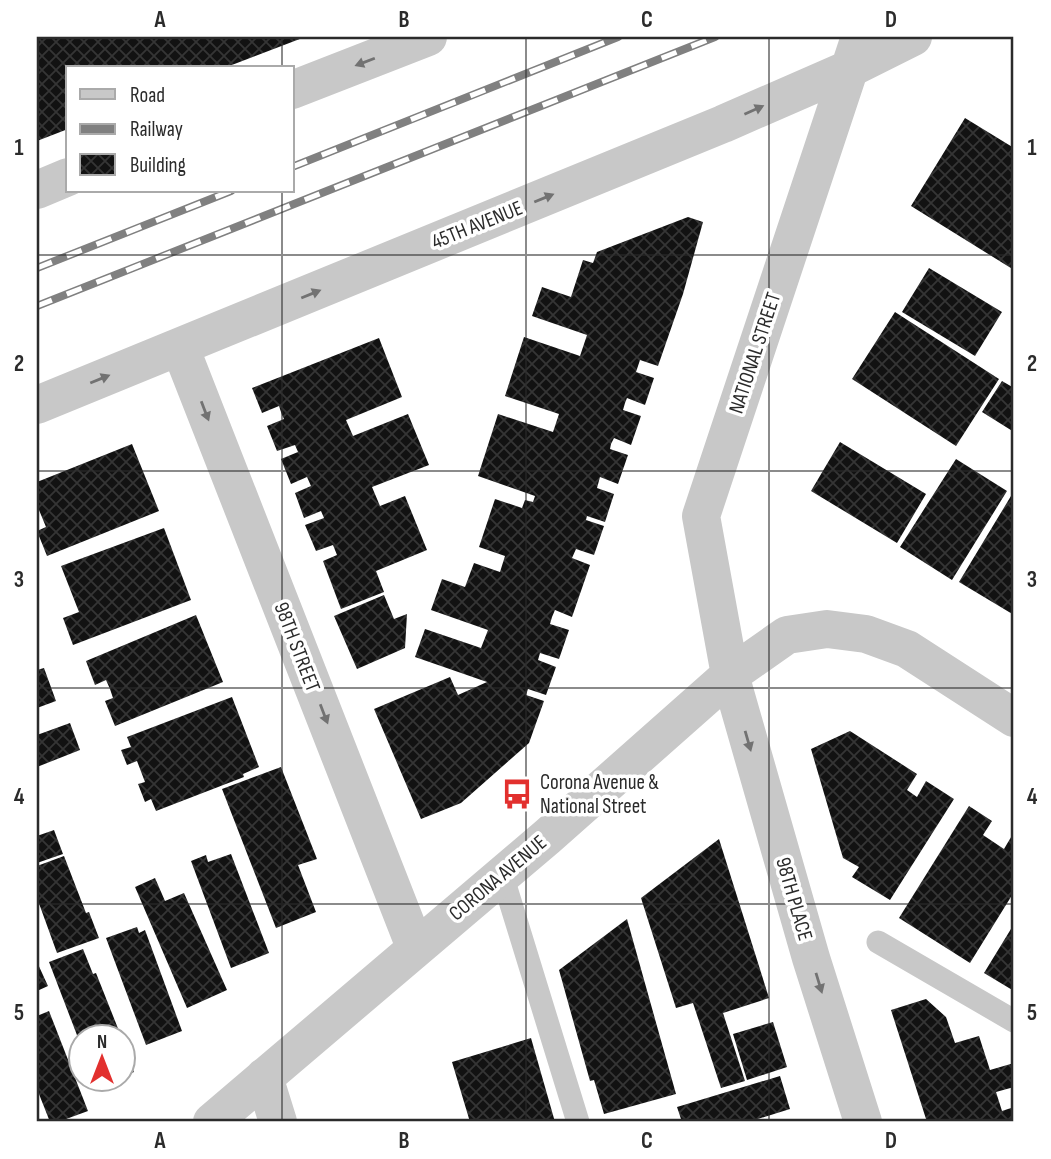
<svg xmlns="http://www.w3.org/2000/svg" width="1051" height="1159" font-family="'Sofia Sans Condensed',sans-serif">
	<defs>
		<pattern id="building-cross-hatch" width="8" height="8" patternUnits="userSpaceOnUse" patternTransform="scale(1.75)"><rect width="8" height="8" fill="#121212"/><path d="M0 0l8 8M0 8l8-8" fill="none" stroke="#353535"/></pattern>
	</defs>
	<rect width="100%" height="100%" fill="#fff"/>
	<path fill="url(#building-cross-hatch)" d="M 37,37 L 305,37 L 224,68 L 68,68 L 68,129 L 37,141 Z
		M 965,118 L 1014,148 L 1014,270 L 911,206 Z
		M 688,217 L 703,222 L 683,294 L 658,366 L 640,360 L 636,372 L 654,378 L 645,405 L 627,398 L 625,403 L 623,410 L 641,416 L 631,445 L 614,438 L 611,444 L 610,449 L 628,455 L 618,484 L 600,477 L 597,488 L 614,494 L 605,522 L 587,516 L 586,520 L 604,526 L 594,555 L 576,549 L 572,558 L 590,565 L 572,617 L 555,610 L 552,617 L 550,624 L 569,630 L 559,659 L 540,653 L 538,660 L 556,667 L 546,695 L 528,689 L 526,695 L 544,701 L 529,743 L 461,803 L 421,819 L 374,709 L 450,677 L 458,695 L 487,682 L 415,657 L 425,629 L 481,648 L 488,630 L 431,610 L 442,579 L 465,587 L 474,563 L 500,572 L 505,556 L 479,547 L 495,499 L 522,508 L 525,500 L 533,502 L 535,496 L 478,476 L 498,414 L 553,432 L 559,414 L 505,396 L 524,337 L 580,356 L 587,335 L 532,316 L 542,287 L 571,297 L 583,260 L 593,263 L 597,252 Z
		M 929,268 L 1002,312 L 975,356 L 902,312 Z
		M 895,312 L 999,379 L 956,446 L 852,379 Z
		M 379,338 L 402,397 L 346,420 L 353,436 L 408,414 L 429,465 L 372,487 L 380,506 L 405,496 L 427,550 L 376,571 L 384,592 L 341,609 L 323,561 L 337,555 L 333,545 L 316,551 L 305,525 L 324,518 L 321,511 L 304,518 L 295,493 L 311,486 L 307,477 L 291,484 L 281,459 L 298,452 L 295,445 L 277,451 L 267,426 L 284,419 L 282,415 L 279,406 L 262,413 L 252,388 Z
		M 1002,381 L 1014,388 L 1014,432 L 982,412 Z
		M 840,442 L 926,494 L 897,543 L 811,491 Z
		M 132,444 L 159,511 L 47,556 L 37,531 L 46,527 L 39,510 L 37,510 L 37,482 Z
		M 956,459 L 1007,491 L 952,580 L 900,547 Z
		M 1014,491 L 1014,615 L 959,582 Z
		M 164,528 L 191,600 L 73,645 L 63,618 L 79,612 L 61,566 Z
		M 384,595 L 394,619 L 407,614 L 405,648 L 357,669 L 334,616 Z
		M 196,615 L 223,682 L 115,726 L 105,701 L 113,698 L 110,689 L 106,680 L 95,685 L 86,661 Z
		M 44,668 L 56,701 L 37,708 L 37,670 Z
		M 232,697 L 259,767 L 243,774 L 244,777 L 156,811 L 151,799 L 145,802 L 138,784 L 145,782 L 137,761 L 127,765 L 121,750 L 131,747 L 127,737 Z
		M 70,723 L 80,750 L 37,767 L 37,735 Z
		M 850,731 L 917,774 L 907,790 L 917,797 L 926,781 L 954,799 L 890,900 L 852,877 L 859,867 L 843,858 L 811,749 Z
		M 281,767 L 317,859 L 298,865 L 316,912 L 276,928 L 222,789 Z
		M 969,806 L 992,821 L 983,835 L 1004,849 L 1014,832 L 1014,892 L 970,963 L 899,918 Z
		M 54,830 L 63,854 L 37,863 L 37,836 Z
		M 719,839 L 769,998 L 723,1013 L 745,1081 L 721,1088 L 693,1003 L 676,1008 L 641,898 Z
		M 231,854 L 269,953 L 231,968 L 191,861 L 206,855 L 208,862 Z
		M 64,856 L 86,913 L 89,912 L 99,938 L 57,953 L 37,898 L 37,866 Z
		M 155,878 L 165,901 L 184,893 L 227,990 L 187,1008 L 135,887 Z
		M 627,919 L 676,1094 L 604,1114 L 594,1080 L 590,1081 L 559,970 Z
		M 1014,924 L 1014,991 L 984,973 Z
		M 137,927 L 139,933 L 145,930 L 182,1031 L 146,1045 L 106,938 Z
		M 83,949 L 93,974 L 96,973 L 121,1036 L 80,1036 L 80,1043 L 49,962 Z
		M 37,962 L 48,986 L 37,991 Z
		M 926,999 L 946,1017 L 955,1043 L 979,1036 L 990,1070 L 1014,1063 L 1014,1087 L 996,1092 L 1002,1111 L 1014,1107 L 1014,1122 L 927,1122 L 891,1010 Z
		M 49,1011 L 88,1111 L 58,1122 L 50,1122 L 37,1089 L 37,1016 Z
		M 773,1022 L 787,1067 L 747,1080 L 733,1034 Z
		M 531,1038 L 555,1122 L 470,1122 L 452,1062 Z
		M 122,1042 L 134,1072 L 122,1077 Z
		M 780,1076 L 790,1109 L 748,1122 L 682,1122 L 677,1107 Z"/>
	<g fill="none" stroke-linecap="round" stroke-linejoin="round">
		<path stroke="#c8c8c8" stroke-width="23" d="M 502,875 L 578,1122
			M 878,942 L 1014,1021"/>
		<path stroke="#c8c8c8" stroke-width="38" d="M 860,37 L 701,516 L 730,675 L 811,958 L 863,1122
			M 292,90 L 428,37
			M 37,190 L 68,177
			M 180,347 L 415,947
			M 37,405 L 723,124 L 849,69 L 913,37
			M 264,1077 L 278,1122
			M 212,1122 L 547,837 L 730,675 L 787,635 L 827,629 L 866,634 L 907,649 L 1014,718"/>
		<g stroke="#808080" stroke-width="8">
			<path id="rail" d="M 292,167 L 618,37
				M 37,268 L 231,191
				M 37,306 L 715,37"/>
		</g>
		<use href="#rail" stroke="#fff" stroke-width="5" stroke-dasharray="16" stroke-linecap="butt"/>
	</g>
	<defs><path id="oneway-solid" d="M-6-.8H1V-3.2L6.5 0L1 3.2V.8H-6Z" transform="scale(1.75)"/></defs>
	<g fill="#727272">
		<use href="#oneway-solid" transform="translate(365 62) rotate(159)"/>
		<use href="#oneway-solid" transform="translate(754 110) rotate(-24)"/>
		<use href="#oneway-solid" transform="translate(544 198) rotate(-22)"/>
		<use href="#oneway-solid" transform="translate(311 294) rotate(-22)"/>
		<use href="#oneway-solid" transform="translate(100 379) rotate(-22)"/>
		<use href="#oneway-solid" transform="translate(205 411) rotate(69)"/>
		<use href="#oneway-solid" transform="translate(324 714) rotate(69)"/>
		<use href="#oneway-solid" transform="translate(748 741) rotate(74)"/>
		<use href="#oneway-solid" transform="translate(819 983) rotate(73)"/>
	</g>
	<path fill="none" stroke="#2b2b2b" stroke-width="2" stroke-opacity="0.55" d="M 282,37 L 282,68M 526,37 L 526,1122M 769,37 L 769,1122M 282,191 L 282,1122M 37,255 L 1014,255M 37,471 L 1014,471M 37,688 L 1014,688M 37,904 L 1014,904"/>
	<defs>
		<g id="bus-bare" transform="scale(2.415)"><path d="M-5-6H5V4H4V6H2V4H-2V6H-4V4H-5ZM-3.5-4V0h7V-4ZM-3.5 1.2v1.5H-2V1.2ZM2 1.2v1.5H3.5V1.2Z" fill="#e2302e" stroke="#fff" stroke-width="2.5" paint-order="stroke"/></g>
	</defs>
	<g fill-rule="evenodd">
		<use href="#bus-bare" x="517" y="794"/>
	</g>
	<g text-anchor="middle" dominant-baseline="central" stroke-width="7" stroke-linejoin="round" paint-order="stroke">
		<g font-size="21" fill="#2b2b2b" stroke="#fff">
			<text transform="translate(477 225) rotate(-22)">45TH AVENUE</text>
			<text transform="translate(755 353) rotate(-72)">NATIONAL STREET</text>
			<text transform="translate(297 647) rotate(69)">98TH STREET</text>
			<text transform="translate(498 878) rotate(-40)">CORONA AVENUE</text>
			<text transform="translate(794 899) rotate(74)">98TH PLACE</text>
		</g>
		<g font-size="21" fill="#2b2b2b" stroke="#fff" text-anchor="start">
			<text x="540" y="782">Corona Avenue &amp;<tspan x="540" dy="24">National Street</tspan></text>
		</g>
	</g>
	<rect width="1051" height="1159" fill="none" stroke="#ffffff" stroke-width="77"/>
	<rect x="66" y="66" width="228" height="126" fill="#ffffff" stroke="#aaaaaa" stroke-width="2"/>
	<rect x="80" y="89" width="35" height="10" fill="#c8c8c8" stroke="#aaaaaa" stroke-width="2"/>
	<text x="130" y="102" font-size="21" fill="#2b2b2b">Road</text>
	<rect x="80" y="124" width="35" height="10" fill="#808080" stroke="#aaaaaa" stroke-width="2"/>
	<text x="130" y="136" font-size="21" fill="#2b2b2b">Railway</text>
	<rect x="80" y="154" width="35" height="21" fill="url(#building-cross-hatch)" stroke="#aaaaaa" stroke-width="2"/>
	<text x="130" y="172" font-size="21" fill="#2b2b2b">Building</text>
	<g transform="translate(102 1058)"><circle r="33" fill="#ffffff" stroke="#aaaaaa" stroke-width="2"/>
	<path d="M0-5L12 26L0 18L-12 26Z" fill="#e2302e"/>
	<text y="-10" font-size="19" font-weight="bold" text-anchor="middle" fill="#2b2b2b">N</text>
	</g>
	<rect x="38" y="38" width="974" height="1082" fill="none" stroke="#2b2b2b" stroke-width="2.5"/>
	<g font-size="23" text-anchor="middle" font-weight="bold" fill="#2b2b2b">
		<text x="160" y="27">A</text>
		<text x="404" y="27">B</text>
		<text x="647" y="27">C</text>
		<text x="891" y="27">D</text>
		<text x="19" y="155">1</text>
		<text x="1032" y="155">1</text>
		<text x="19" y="371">2</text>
		<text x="1032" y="371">2</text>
		<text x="19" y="587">3</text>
		<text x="1032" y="587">3</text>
		<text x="19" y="804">4</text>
		<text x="1032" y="804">4</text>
		<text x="19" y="1020">5</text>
		<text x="1032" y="1020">5</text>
		<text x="160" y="1148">A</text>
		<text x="404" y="1148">B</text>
		<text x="647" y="1148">C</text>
		<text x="891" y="1148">D</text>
	</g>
</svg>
